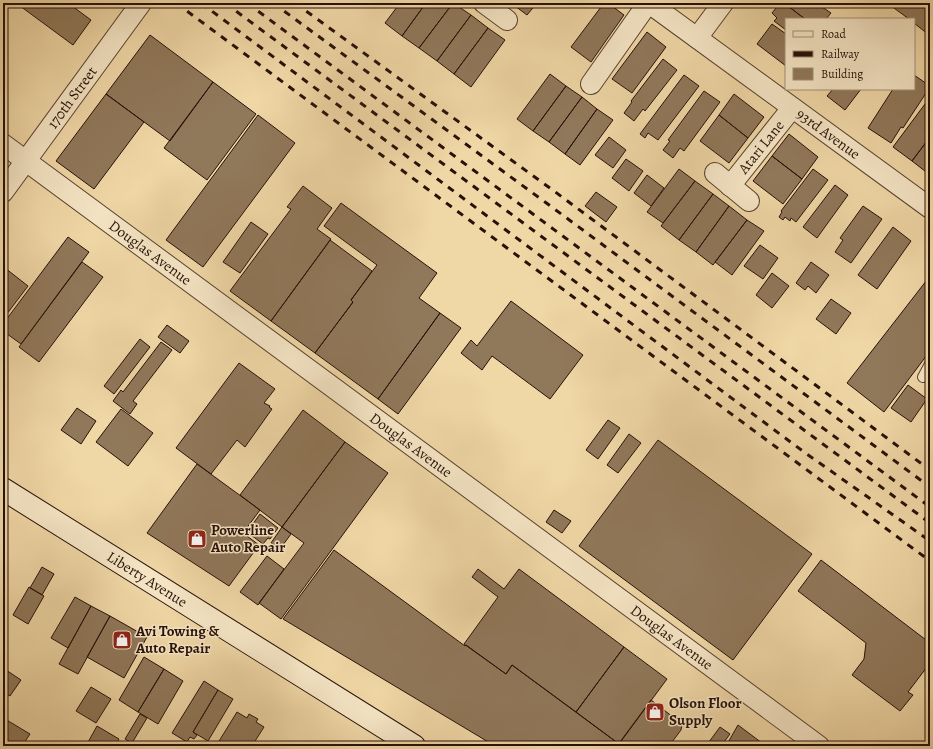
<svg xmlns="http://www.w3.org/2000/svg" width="933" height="749" font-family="Alegreya,serif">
	<rect width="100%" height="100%" fill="#f0d7a6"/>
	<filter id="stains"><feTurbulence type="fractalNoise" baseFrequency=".005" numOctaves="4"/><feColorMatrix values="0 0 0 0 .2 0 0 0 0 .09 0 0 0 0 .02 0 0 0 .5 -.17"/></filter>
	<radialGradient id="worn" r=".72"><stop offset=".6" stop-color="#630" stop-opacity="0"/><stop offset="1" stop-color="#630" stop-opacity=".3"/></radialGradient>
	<path fill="#90785a" stroke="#271108" d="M 16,3 L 68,3 L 91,20 L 73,45 Z
		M 400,3 L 426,3 L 402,36 L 385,23 Z
		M 426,3 L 453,3 L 419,48 L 402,36 Z
		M 453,3 L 471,15 L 437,61 L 419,48 Z
		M 511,3 L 537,3 L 527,15 Z
		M 604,3 L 608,3 L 624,15 L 591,62 L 571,47 Z
		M 780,3 L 784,3 L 805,19 L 786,19 L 786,30 L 774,21 L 777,18 L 772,13 Z
		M 784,3 L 816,3 L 831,13 L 826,19 L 805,19 Z
		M 887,3 L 930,3 L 930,34 L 929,35 L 914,23 L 914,19 L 909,19 Z
		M 471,15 L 488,28 L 454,74 L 437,61 Z
		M 772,24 L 786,34 L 786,66 L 757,44 Z
		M 488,28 L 505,40 L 471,87 L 454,74 Z
		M 647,32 L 666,47 L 632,93 L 612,79 Z
		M 150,35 L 213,82 L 170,141 L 106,94 Z
		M 663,59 L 677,70 L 645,111 L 643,109 L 634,121 L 624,113 L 632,102 L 631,101 Z
		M 550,74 L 566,86 L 533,131 L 517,119 Z
		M 684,75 L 699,86 L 658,140 L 648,133 L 645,138 L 640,134 Z
		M 914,75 L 930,86 L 930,87 L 903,128 L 901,127 L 891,143 L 868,128 L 893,89 L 914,89 Z
		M 213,82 L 256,114 L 207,180 L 164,148 Z
		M 566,86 L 582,97 L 549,142 L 533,131 Z
		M 833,89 L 861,89 L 845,110 L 827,96 Z
		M 704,91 L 720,102 L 684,151 L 680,148 L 673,158 L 663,150 L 670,141 L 668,140 Z
		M 106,94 L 144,122 L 94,189 L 56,161 Z
		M 734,94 L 764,117 L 748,138 L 719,115 Z
		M 582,97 L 597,109 L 565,154 L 549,142 Z
		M 928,100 L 930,101 L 930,137 L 912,161 L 893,147 Z
		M 597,109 L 613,120 L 580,165 L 565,154 Z
		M 258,115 L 295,143 L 203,267 L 166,240 Z
		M 719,115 L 748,138 L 729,163 L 700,141 Z
		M 789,134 L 818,157 L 802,179 L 772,156 Z
		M 609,137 L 626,150 L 613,168 L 595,155 Z
		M 930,137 L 930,175 L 912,161 Z
		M 772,156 L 802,179 L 783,204 L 753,181 Z
		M 626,159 L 643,171 L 629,191 L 612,178 Z
		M 679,169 L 695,181 L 663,223 L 647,212 Z
		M 813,169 L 828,180 L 796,222 L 791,218 L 790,221 L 785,217 L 783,220 L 779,217 L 782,212 L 781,211 Z
		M 647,175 L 664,188 L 651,206 L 634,193 Z
		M 695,181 L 713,194 L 679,240 L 661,226 Z
		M 835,185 L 848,195 L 817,238 L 803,227 Z
		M 303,186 L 332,208 L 317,229 L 331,239 L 271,321 L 230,291 L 291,209 L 287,207 Z
		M 596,192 L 617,207 L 606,222 L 585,206 Z
		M 713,194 L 729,206 L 696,252 L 679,240 Z
		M 341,203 L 437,273 L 419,298 L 440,313 L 378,399 L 315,353 L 353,302 L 351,300 L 377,265 L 324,226 Z
		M 729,206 L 747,220 L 713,265 L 696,252 Z
		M 863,206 L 882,219 L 851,263 L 835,252 L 843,240 L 840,238 Z
		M 747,220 L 764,231 L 732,275 L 715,262 Z
		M 251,222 L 268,234 L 240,273 L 223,262 Z
		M 893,227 L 911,241 L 877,289 L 858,275 Z
		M 68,237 L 89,252 L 21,344 L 3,331 L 3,324 Z
		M 330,240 L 372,271 L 351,300 L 353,302 L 315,353 L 271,321 Z
		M 760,245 L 778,258 L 763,279 L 744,266 Z
		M 82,262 L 103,277 L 39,362 L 19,347 Z
		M 811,262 L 829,275 L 816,293 L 808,286 L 805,290 L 796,283 Z
		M 5,268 L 28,286 L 3,319 L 3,270 Z
		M 772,273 L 789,286 L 772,308 L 756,295 Z
		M 930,276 L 930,351 L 884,412 L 847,383 Z
		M 831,299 L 851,313 L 836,334 L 816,319 Z
		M 511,301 L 583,355 L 550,399 L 492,356 L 482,370 L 461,353 L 471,340 L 477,346 Z
		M 440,313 L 461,328 L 398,414 L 378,399 Z
		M 167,325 L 189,341 L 180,353 L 158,337 Z
		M 140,339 L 150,347 L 114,394 L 104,386 Z
		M 161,342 L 172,350 L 133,401 L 137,404 L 130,414 L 113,401 L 121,390 L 123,392 Z
		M 239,363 L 275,389 L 264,403 L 270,406 L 269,407 L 272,409 L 245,447 L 237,440 L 211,474 L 176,448 Z
		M 908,385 L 927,399 L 911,422 L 891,408 Z
		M 77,408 L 96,421 L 81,444 L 61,430 Z
		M 121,409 L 153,433 L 128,466 L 96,442 Z
		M 303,410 L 345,442 L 282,527 L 240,495 Z
		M 608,420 L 620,428 L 598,459 L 586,450 Z
		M 629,434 L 641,443 L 618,473 L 607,465 Z
		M 658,440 L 812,554 L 733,660 L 579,546 Z
		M 345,442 L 388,473 L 281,619 L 259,603 L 304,543 L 282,527 Z
		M 197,464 L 260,510 L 243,533 L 259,545 L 229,586 L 147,533 Z
		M 554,510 L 571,521 L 562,533 L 546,522 Z
		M 260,514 L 278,528 L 270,539 L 268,538 L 263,544 L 247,532 Z
		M 282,527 L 291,534 L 280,549 L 271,543 Z
		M 334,550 L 465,646 L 466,645 L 506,674 L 512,665 L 619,744 L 617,746 L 495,746 L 283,619 Z
		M 267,556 L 284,569 L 258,605 L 240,592 Z
		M 821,560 L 930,643 L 930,663 L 908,692 L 913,695 L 900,711 L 852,675 L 864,659 L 866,643 L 798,591 Z
		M 42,567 L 54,574 L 42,595 L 30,588 Z
		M 478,569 L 504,589 L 519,569 L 624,647 L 576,712 L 512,665 L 506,674 L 464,644 L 498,597 L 472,577 Z
		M 29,587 L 44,596 L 28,624 L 13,615 Z
		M 75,597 L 91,606 L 68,648 L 51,638 Z
		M 91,606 L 110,616 L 78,674 L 59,664 Z
		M 110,616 L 147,637 L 124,678 L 87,657 Z
		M 624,647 L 667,679 L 619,744 L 576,712 Z
		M 144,657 L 164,669 L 138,712 L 119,700 Z
		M 3,668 L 21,680 L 10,696 L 3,692 Z
		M 164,669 L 183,681 L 158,724 L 138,712 Z
		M 204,681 L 218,690 L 193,732 L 197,735 L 194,739 L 190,737 L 187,742 L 172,733 Z
		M 91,687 L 111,699 L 96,723 L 76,711 Z
		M 218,690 L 233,699 L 208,741 L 193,732 Z
		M 651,700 L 682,724 L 681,730 L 669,746 L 617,746 Z
		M 237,712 L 247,718 L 249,714 L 258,719 L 256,722 L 264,727 L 252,746 L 216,746 Z
		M 140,714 L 147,718 L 132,743 L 125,739 Z
		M 5,719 L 30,734 L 22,746 L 3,746 L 3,721 Z
		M 738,725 L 766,746 L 726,746 Z
		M 97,726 L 119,739 L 115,746 L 90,746 L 87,744 Z
		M 720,727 L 730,734 L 721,746 L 706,746 Z"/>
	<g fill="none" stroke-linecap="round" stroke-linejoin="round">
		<g stroke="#594230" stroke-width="12">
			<path id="lane" d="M 923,377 L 930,364"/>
		</g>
		<g stroke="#594230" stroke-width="22">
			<g id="street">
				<path d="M 484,3 L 507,20"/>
				<path id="s1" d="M 649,3 L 930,208"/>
				<path d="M 697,38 L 723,3"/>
				<path d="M 591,84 L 648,3"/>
				<path id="s2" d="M 3,144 L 819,746"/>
				<path d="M 715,173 L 749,201"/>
				<path id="s3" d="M 730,186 L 792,108"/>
				<path id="s4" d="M 3,192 L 141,3"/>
			</g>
		</g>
		<g stroke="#271108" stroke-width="24">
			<g id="secondary">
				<path id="s5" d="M 3,489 L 414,746"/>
			</g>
		</g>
		<use href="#lane" stroke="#f5e5c5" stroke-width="10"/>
		<use href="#street" stroke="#f5e5c5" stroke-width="20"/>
		<use href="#secondary" stroke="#f5e5c5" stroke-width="22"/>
		<path stroke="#271108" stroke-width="3" stroke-dasharray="7 7" stroke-linecap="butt" d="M 176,3 L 930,561
			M 201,3 L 804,452 L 930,541
			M 225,3 L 930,523
			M 247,3 L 930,507
			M 273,3 L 545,202 L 930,487
			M 295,3 L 554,191 L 930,470"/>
	</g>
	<defs>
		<g id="shop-square" transform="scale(1)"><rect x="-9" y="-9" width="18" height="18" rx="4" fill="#8f2418" stroke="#f5e5c5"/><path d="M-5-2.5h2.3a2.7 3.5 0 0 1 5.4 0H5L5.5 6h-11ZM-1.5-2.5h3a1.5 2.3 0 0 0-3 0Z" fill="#fff"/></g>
	</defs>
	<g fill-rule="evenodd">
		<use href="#shop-square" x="197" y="539"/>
		<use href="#shop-square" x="122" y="640"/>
		<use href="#shop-square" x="655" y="712"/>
	</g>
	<g text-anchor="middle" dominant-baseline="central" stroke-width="3" stroke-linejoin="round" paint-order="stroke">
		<g font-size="15" fill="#271108" stroke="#f5e5c5">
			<text stroke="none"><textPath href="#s4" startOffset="117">170th Street</textPath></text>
			<text stroke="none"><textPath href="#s1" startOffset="222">93rd Avenue</textPath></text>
			<text stroke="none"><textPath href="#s3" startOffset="50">Atari Lane</textPath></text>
			<text stroke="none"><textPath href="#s2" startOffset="183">Douglas Avenue</textPath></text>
			<text stroke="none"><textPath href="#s2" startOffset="507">Douglas Avenue</textPath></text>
			<text stroke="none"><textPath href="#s5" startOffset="170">Liberty Avenue</textPath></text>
			<text stroke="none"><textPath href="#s2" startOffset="831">Douglas Avenue</textPath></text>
		</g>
		<g font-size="15" font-weight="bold" fill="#271108" stroke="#f5e5c5" text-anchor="start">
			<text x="211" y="530">Powerline<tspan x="211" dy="17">Auto Repair</tspan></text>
			<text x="136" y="631">Avi Towing &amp;<tspan x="136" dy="17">Auto Repair</tspan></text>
			<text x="669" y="703">Olson Floor<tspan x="669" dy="17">Supply</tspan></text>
		</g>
	</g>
	<rect width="933" height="749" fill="none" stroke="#f0d7a6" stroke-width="16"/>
	<rect x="4" y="4" width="925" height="741" fill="none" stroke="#271108" stroke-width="2"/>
	<rect x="8" y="8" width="917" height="733" fill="none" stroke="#271108"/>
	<rect x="785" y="18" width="130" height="72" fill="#f5e5c5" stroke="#a39079"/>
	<rect x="793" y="31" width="20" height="6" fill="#f5e5c5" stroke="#a39079"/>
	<text x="821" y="38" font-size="12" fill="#271108">Road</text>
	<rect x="793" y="51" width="20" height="6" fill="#271108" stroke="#a39079"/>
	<text x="821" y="58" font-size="12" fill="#271108">Railway</text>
	<rect x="793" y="68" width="20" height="12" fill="#90785a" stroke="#a39079"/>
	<text x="821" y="78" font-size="12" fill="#271108">Building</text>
	<rect width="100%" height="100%" filter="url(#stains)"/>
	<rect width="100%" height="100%" fill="url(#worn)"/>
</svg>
